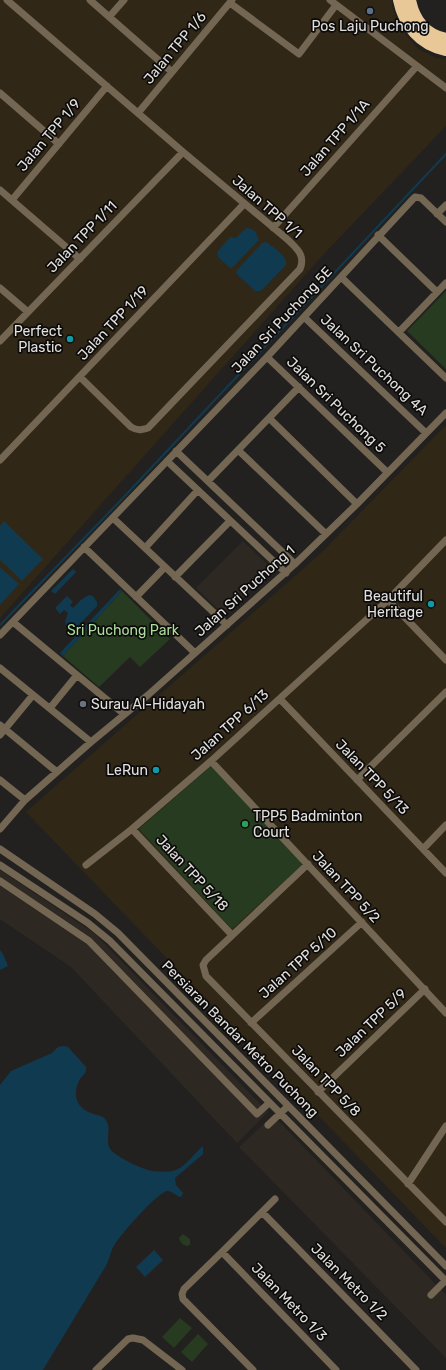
<svg xmlns="http://www.w3.org/2000/svg" width="446" height="1370" font-family="Rubik,sans-serif">
	<rect width="100%" height="100%" fill="#23211f"/>
	<path fill="#2e2822" d="M 243,541 L 273,570 L 224,615 L 196,588 Z
		M 0,870 L 95,934 L 268,1112 L 237,1143 L 71,967 L 0,919 Z
		M 273,1115 L 446,1295 L 446,1358 L 239,1147 Z"/>
	<path fill="#302717" d="M 0,0 L 392,0 L 392,6 L 400,28 L 418,49 L 436,58 L 446,59 L 446,126 L 322,256 L 0,618 Z
		M 446,425 L 446,1248 L 26,812 L 320,554 Z"/>
	<path fill="#273b20" d="M 446,291 L 446,369 L 407,331 Z
		M 122,591 L 170,639 L 140,667 L 130,657 L 99,687 L 63,656 Z
		M 211,766 L 303,864 L 232,929 L 139,829 Z
		M 183,1234 L 190,1239 L 190,1244 L 188,1246 C 183,1246 180,1242 179,1238 Z
		M 180,1318 L 192,1328 L 174,1348 L 162,1337 Z
		M 198,1334 L 208,1344 L 192,1362 L 181,1352 Z"/>
	<path fill="#103a4f" d="M 246,228 L 248,228 L 255,231 L 259,240 L 233,267 L 230,268 L 218,257 L 217,252 L 230,237 L 236,238 Z
		M 265,242 L 268,243 C 275,249 287,255 286,265 L 261,291 L 255,291 L 238,275 L 236,273 L 237,270 L 262,243 Z
		M 4,521 L 43,559 L 22,581 L 0,560 L 0,526 Z
		M 0,567 L 19,584 L 0,605 Z
		M 73,569 L 76,572 L 55,594 L 51,591 Z
		M 120,589 L 122,591 L 63,656 L 60,653 Z
		M 89,595 L 93,596 L 97,602 L 97,606 L 76,628 C 70,629 67,628 65,622 L 68,613 L 64,610 L 60,614 L 55,608 L 67,596 L 73,602 L 70,605 L 73,608 L 82,599 Z
		M 0,950 L 3,954 L 8,966 L 0,970 Z
		M 64,1046 L 68,1047 L 86,1067 L 86,1071 C 84,1075 80,1078 79,1081 C 72,1095 77,1108 91,1113 C 98,1116 104,1115 107,1122 C 111,1130 105,1140 110,1149 C 115,1156 138,1167 148,1170 C 155,1172 171,1173 178,1169 C 185,1166 196,1152 203,1146 L 203,1154 L 175,1178 L 176,1185 L 183,1193 L 181,1197 C 176,1196 173,1191 167,1191 C 158,1192 121,1234 115,1244 C 111,1250 110,1257 107,1264 L 43,1370 L 0,1370 L 0,1085 L 11,1071 L 52,1053 L 58,1047 Z
		M 154,1250 L 163,1260 L 145,1277 L 136,1267 Z"/>
	<g fill="none" stroke-linecap="round" stroke-linejoin="round">
		<path stroke="#103a4f" stroke-width="2" d="M 0,625 L 120,501 L 446,154"/>
		<path stroke="#736753" stroke-width="7" d="M 7,0 L 183,152 L 287,239 C 296,248 306,255 300,269 L 148,428 C 141,430 138,431 131,427 L 80,377
			M 90,0 L 172,72
			M 330,0 L 446,88
			M 230,3 L 299,54 L 336,5
			M 109,17 L 124,0
			M 0,93 L 59,144
			M 138,113 L 232,0
			M 0,190 L 80,259
			M 12,200 L 107,86
			M 437,214 L 446,205
			M 273,228 L 417,66
			M 378,235 L 437,292
			M 341,277 L 446,378
			M 0,288 L 28,312
			M 304,317 L 426,433
			M 399,332 L 446,283
			M 0,341 L 183,152
			M 267,357 L 387,472
			M 269,418 L 357,504
			M 238,450 L 326,534
			M 176,451 L 295,564
			M 0,460 L 244,204
			M 167,461 L 286,573
			M 208,481 L 299,387
			M 113,518 L 227,625
			M 84,547 L 195,653
			M 145,548 L 198,490
			M 175,577 L 230,521
			M 136,597 L 165,567
			M 388,600 L 446,660
			M 13,622 L 124,714
			M 0,635 L 267,357 L 413,199 L 415,197 L 421,198 L 446,222
			M 0,668 L 91,742
			M 280,699 L 446,873
			M 50,708 L 77,675
			M 0,725 L 57,772
			M 0,735 L 33,695
			M 211,761 L 446,1013
			M 0,780 L 25,800
			M 357,780 L 446,692
			M 0,829 L 25,800 L 91,742 L 148,695 L 295,564 L 357,504 L 446,413
			M 132,829 L 232,935
			M 0,849 L 95,914 L 118,933 L 446,1266
			M 423,849 L 446,825
			M 308,864 L 206,960 L 203,965 L 206,976 L 446,1222
			M 0,865 L 88,923 L 110,941 L 446,1281
			M 86,865 L 132,829 L 211,761 L 388,600 L 446,540
			M 0,881 L 89,941 L 257,1114 L 269,1103
			M 251,1023 L 362,922
			M 318,1092 L 425,989
			M 268,1125 L 288,1106
			M 408,1184 L 446,1126
			M 262,1212 L 416,1370
			M 222,1252 L 336,1370
			M 431,1295 L 446,1280
			M 96,1370 L 128,1339 L 133,1338 L 143,1340 L 182,1370
			M 253,1370 L 183,1299 L 182,1294 L 184,1289 L 222,1252 L 275,1199"/>
		<path stroke="#e8c897" stroke-width="12" d="M 399,0 C 404,25 420,45 446,50
			M 410,0 C 414,20 426,35 446,39"/>
	</g>
	<circle fill="#5c6f8a" stroke="#0c0b0a" stroke-width="1.5" cx="370" cy="11" r="4"/>
	<g fill="#0f9aa8" stroke="#0c0b0a" stroke-width="1.5">
		<circle cx="70" cy="339" r="4"/>
		<circle cx="431" cy="604" r="4"/>
		<circle cx="156" cy="770" r="4"/>
	</g>
	<circle fill="#6b7280" stroke="#0c0b0a" stroke-width="1.5" cx="83" cy="704" r="4"/>
	<circle fill="#2e9e5b" stroke="#0c0b0a" stroke-width="1.5" cx="245" cy="824" r="4"/>
	<g text-anchor="middle" dominant-baseline="central" stroke-width="3.5" stroke-linejoin="round" paint-order="stroke">
		<g font-size="14" fill="#e2e1e0" stroke="#0c0b0a" text-anchor="end">
			<text x="370" y="26" text-anchor="middle">Pos Laju Puchong</text>
			<text x="62" y="331">Perfect<tspan x="62" dy="16">Plastic</tspan></text>
			<text x="423" y="596">Beautiful<tspan x="423" dy="16">Heritage</tspan></text>
			<text x="91" y="704" text-anchor="start">Surau Al-Hidayah</text>
			<text x="148" y="770">LeRun</text>
			<text x="253" y="816" text-anchor="start">TPP5 Badminton<tspan x="253" dy="16">Court</tspan></text>
		</g>
		<g font-size="14" fill="#e2e1e0" stroke="#0c0b0a">
			<text transform="translate(175 48) rotate(-50)">Jalan TPP 1/6</text>
			<text transform="translate(49 135) rotate(-50)">Jalan TPP 1/9</text>
			<text transform="translate(335 138) rotate(-49)">Jalan TPP 1/1A</text>
			<text transform="translate(267 207) rotate(41)">Jalan TPP 1/1</text>
			<text transform="translate(82 237) rotate(-46)">Jalan TPP 1/11</text>
			<text transform="translate(282 320) rotate(-47)">Jalan Sri Puchong 5E</text>
			<text transform="translate(113 323) rotate(-47)">Jalan TPP 1/19</text>
			<text transform="translate(374 365) rotate(43)">Jalan Sri Puchong 4A</text>
			<text transform="translate(336 405) rotate(44)">Jalan Sri Puchong 5</text>
			<text transform="translate(245 591) rotate(-42)">Jalan Sri Puchong 1</text>
			<text transform="translate(230 725) rotate(-42)">Jalan TPP 6/13</text>
			<text transform="translate(372 777) rotate(46)">Jalan TPP 5/13</text>
			<text transform="translate(192 873) rotate(47)">Jalan TPP 5/18</text>
			<text transform="translate(346 887) rotate(47)">Jalan TPP 5/2</text>
			<text transform="translate(298 963) rotate(-42)">Jalan TPP 5/10</text>
			<text transform="translate(371 1023) rotate(-44)">Jalan TPP 5/9</text>
			<text transform="translate(240 1039) rotate(45)">Persiaran Bandar Metro Puchong</text>
			<text transform="translate(326 1081) rotate(46)">Jalan TPP 5/8</text>
			<text transform="translate(349 1282) rotate(45)">Jalan Metro 1/2</text>
			<text transform="translate(289 1302) rotate(46)">Jalan Metro 1/3</text>
		</g>
		<g font-size="14" fill="#acde9b" stroke="#0c0b0a">
			<text x="123" y="630">Sri Puchong Park</text>
		</g>
	</g>
</svg>
